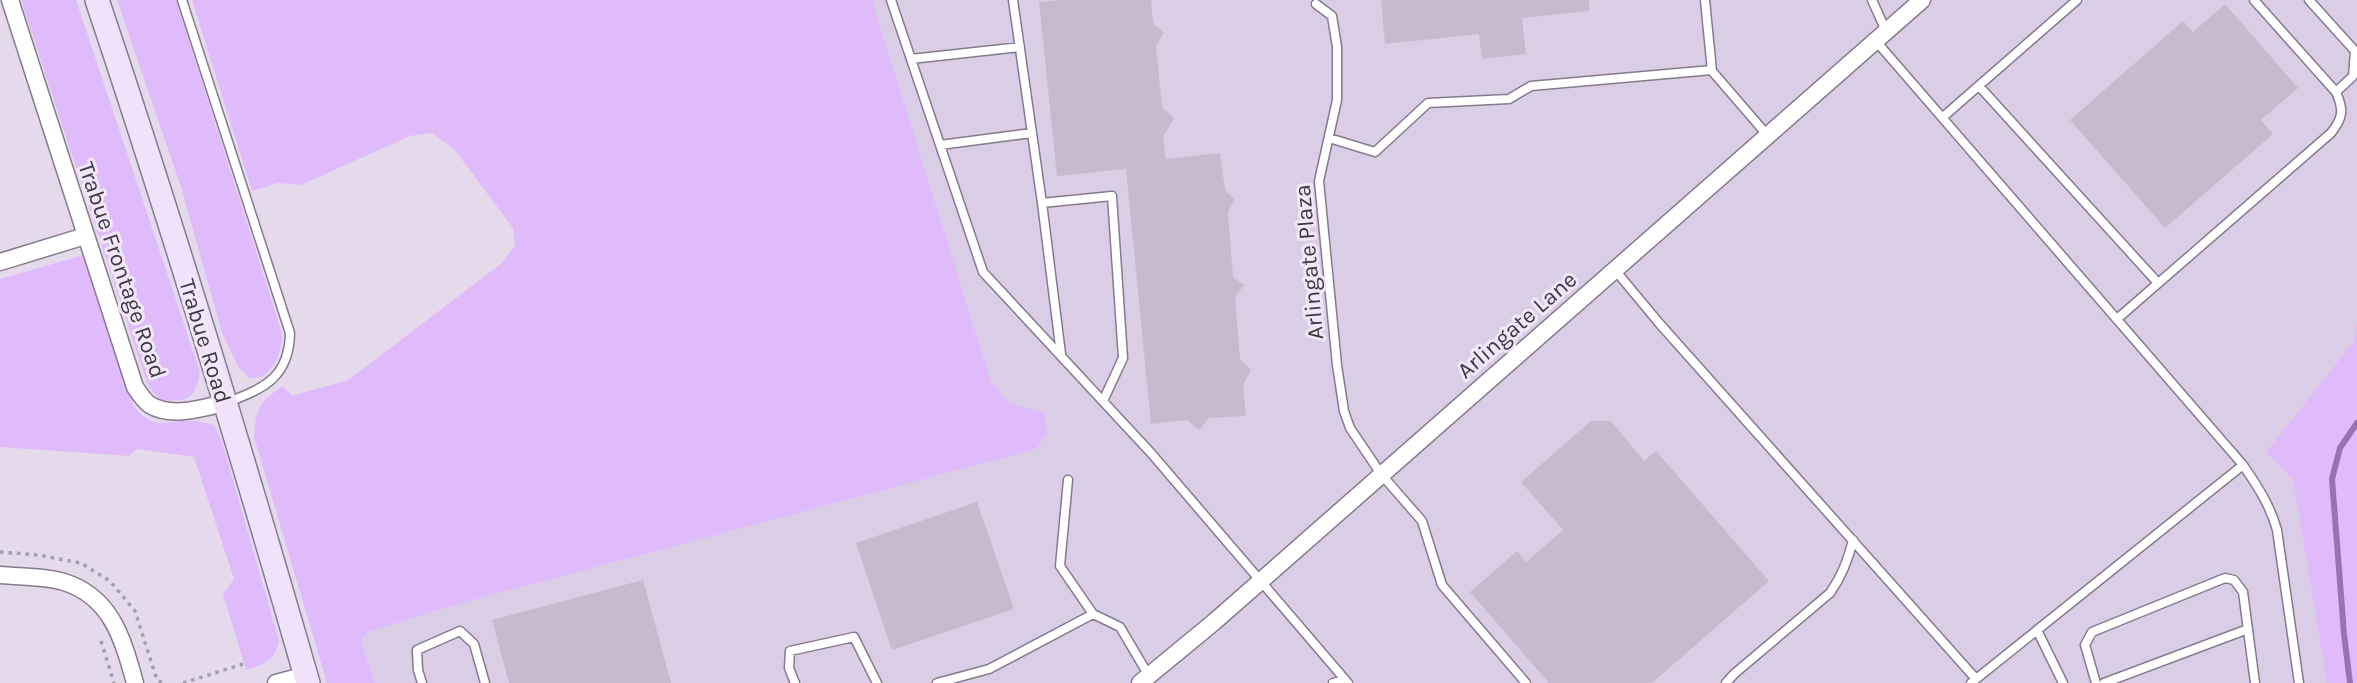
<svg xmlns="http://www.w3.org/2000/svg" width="2357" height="683" font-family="Karla,sans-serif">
	<rect width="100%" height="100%" fill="#e4daec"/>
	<path fill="#dacde6" d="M 872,0 L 2357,0 L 2357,320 L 2354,341 L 2266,452 L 2293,480 L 2327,683 L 375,683 L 361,641 L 367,632 L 465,602 L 1010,404 L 991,382 Z"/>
	<path fill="#e0bbfc" d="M 21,0 L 76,0 L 200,372 C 195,400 187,402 160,400 L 148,386 Z
		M 117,0 L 176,0 L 282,333 C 282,347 277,369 262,376 C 259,378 254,378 250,378 L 239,368 L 222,333 L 181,187 Z
		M 192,0 L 872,0 L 991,382 L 1010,404 L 1044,413 L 1047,433 L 1036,449 L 465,602 L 367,632 L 361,641 L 375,683 L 327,683 L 254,437 C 256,408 259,402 283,386 L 292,396 L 348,380 L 502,263 L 515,245 L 513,228 L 454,149 L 432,133 L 410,136 L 301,185 L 278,183 L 252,191 Z
		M 84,255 L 134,406 C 155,434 169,418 197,421 C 202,422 209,424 214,425 L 221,438 L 279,641 C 274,663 265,663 246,670 L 223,594 L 234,579 L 194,457 L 137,449 L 129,456 L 0,447 L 0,279 Z
		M 2357,320 L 2357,683 L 2327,683 L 2293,480 L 2266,452 L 2354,341 Z"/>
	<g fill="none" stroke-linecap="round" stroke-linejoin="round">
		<path stroke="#9774b1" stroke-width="6" d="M 2350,683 L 2344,634 L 2332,479 L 2340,448 L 2357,423"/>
	</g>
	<path fill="#c5bbcd" d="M 1062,0 L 1151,0 L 1153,23 L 1164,33 L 1156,46 L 1162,107 L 1174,118 L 1163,137 L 1166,159 L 1220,153 L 1225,190 L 1234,199 L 1228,212 L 1233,277 L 1244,285 L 1235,297 L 1240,359 L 1251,370 L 1243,385 L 1246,416 L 1209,418 L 1199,430 L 1187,420 L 1151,424 L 1126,169 L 1057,176 L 1039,2 Z
		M 1381,0 L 1589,0 L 1589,11 L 1522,18 L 1526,54 L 1482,59 L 1479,34 L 1385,44 Z
		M 2225,4 L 2298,88 L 2261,120 L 2273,134 L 2165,228 L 2070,120 L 2183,21 L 2193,32 Z
		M 1591,421 L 1611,421 L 1644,461 L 1656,451 L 1769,581 L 1652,683 L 1549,683 L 1470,592 L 1517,551 L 1526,562 L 1563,530 L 1521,482 Z
		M 977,502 L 1014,609 L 892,650 L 856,543 Z
		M 643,580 L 671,683 L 509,683 L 492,620 Z"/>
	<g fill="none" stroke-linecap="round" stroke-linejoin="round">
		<g stroke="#847b8c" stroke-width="11">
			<path id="lane" d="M 182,0 L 290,333 C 289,377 265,388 228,402
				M 891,0 L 983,272 L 1151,453 L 1348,683
				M 1013,0 L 1042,203 L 1112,196 L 1123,358 L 1103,401
				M 1705,0 L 1712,71 L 1768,136
				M 1872,0 L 1886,31
				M 2309,0 L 2355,51 L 2353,76 L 2336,92
				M 1316,4 L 1332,16 L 1337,47 L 1337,100 L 1319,181 L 1337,365 L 1344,411 L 1350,428 L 1381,474 L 1422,521 L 1442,585 L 1526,683
				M 1875,40 L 2243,465 L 1971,683
				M 911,59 L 1020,47
				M 1979,86 L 2158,283
				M 1943,117 L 2077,0
				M 1329,138 L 1375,152 L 1428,103 L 1509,99 L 1531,86 L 1712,70
				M 940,145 L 1032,133
				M 1042,203 L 1061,354
				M 1615,270 L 1659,323 L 1976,679
				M 2117,319 L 2331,133 C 2343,118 2344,110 2336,92 L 2254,0
				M 2243,465 C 2258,487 2270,505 2277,530 L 2299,683
				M 1093,614 L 1120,627 L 1149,676
				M 2037,630 L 2063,683
				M 422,683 L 418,670 L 417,650 L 460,631 L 474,644 L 485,683
				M 795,683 L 789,668 L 790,651 L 854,637 L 877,683
				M 937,683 L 989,669 L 1093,614 L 1060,566 L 1068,480
				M 1333,683 L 1345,680
				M 1726,683 L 1734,674 L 1830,593 C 1842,576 1848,561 1853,540
				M 2096,683 L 2085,645 L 2092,632 L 2225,578 L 2234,580 L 2243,592 L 2255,683
				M 2104,683 L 2248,629"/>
		</g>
		<g stroke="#847b8c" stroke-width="19">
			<path id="street" d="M 10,0 L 135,387 C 139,393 144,401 150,405 C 172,418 202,408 225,403
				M 0,262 L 85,236
				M 0,575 C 21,577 44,576 64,582 C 112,597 123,640 135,683
				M 276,683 L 306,675
				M 1140,683 L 1214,622 L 1922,0"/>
		</g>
		<g stroke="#847b8c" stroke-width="26">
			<path id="secondary" d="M 97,0 C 173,226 242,454 308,683"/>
		</g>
		<path stroke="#a59dab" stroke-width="3.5" stroke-dasharray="3.5 5" stroke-linecap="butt" d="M 0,552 L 38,555 L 81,563 L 110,581 L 135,611 L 157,680 L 162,683
			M 101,641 L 114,683
			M 183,683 L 243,664"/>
		<use href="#lane" stroke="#fff" stroke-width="8"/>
		<use href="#street" stroke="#fff" stroke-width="16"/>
		<use href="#secondary" stroke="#f1e2fc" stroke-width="23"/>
	</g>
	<g text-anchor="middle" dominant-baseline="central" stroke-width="6" stroke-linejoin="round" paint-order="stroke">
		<g font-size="23" fill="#3d3940" stroke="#f1e7f9">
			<text transform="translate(1309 262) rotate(-95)">Arlingate Plaza</text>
			<text transform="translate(122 270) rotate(71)">Trabue Frontage Road</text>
			<text transform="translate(1517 325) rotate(-41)">Arlingate Lane</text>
			<text transform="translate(205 341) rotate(73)">Trabue Road</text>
		</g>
	</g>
</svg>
